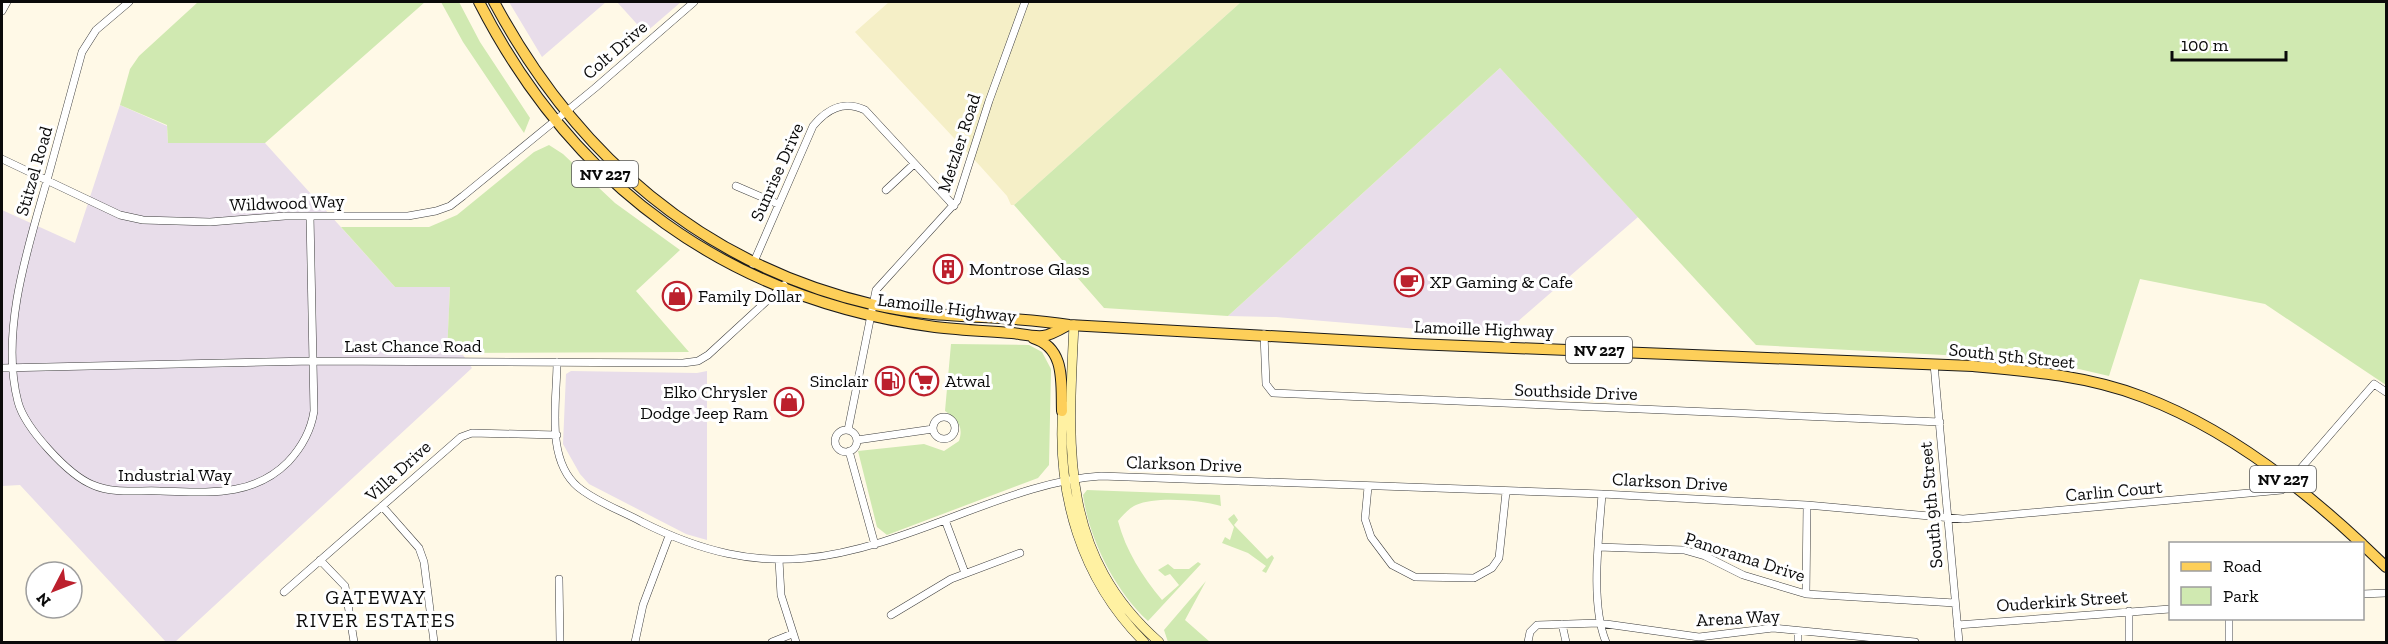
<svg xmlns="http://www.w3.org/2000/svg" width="2388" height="644" font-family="'Zilla Slab',serif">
	<rect width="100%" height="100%" fill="#fff9e7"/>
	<path fill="#e8ddea" d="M 509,2 L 606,2 L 542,57 Z
		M 617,2 L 681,2 L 645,33 Z
		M 1500,68 L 1638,217 L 1501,336 L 1276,317 L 1228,316 Z
		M 120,105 L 167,126 L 168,143 L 265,143 L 395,287 L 450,287 L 447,353 L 463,355 L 472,368 L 175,642 L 166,642 L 20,485 L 2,486 L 2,210 L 75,243 Z
		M 571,371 L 697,373 L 707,371 L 707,540 L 686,534 L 589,484 L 580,474 L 563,444 L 566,374 Z"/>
	<path fill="#f5efc7" d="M 889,2 L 1241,2 L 1014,205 L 1011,205 L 1007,196 L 981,167 L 855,32 Z"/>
	<path fill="#d0e9b1" d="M 198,2 L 425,2 L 265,143 L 168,143 L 167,125 L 120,105 L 130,69 L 139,56 Z
		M 441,2 L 459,2 L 480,42 L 530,118 L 524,133 L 463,42 Z
		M 1241,2 L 2386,2 L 2386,385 L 2265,304 L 2140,279 L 2109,376 L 2040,360 L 1756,345 L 1500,68 L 1228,316 L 1104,308 L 1014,205 Z
		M 549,145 L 563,154 L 615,203 L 680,250 L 636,291 L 689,352 L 447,353 L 450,287 L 395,287 L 341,227 L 429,227 L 457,215 L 534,152 Z
		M 951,344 L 1029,345 L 1042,352 L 1051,369 L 1049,465 L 1038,478 L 887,535 L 877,527 L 858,451 L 924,444 L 944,451 L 959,441 C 964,426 957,419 945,411 Z
		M 1087,490 L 1220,495 L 1221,506 C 1200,500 1156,496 1136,505 C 1129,508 1123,515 1118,521 C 1126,551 1142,576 1162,600 L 1179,585 L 1170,574 L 1165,576 L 1158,570 L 1168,564 L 1174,569 L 1189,569 L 1198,562 L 1201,564 L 1148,621 C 1115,591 1089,539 1083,495 Z
		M 1234,514 L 1238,520 L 1234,525 L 1267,559 L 1272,555 L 1274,558 L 1266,573 L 1262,571 L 1266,566 L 1248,553 L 1222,543 L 1225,537 L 1230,540 L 1234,527 L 1228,519 Z
		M 1206,581 L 1185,620 L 1210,642 L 1168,642 L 1164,630 Z"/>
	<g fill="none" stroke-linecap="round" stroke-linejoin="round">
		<g stroke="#3d3d3d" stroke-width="8">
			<path id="street" d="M 129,2 L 96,30 L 82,52 C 70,96 58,140 46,184 C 27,250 0,334 18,402 C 25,428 68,475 93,485 C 113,494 139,490 160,491 C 207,492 252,498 288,462 C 302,447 311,431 314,411 L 310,216
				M 2,11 L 7,2
				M 2,159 L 120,215 L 143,220 L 210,222 L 285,216 L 408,216 L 436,211 L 450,206 L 463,196 L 595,88 L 694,2
				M 736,186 L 778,204
				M 886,190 L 914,164
				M 753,264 L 813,126 C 827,109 843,100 865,110 L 954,206
				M 1264,334 L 1266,384 L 1273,393 L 1940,422
				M 557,362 C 557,401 545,459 578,487 C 596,502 622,511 642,522 C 767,585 843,559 966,512 C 1009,496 1055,479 1101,476 L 1602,494 L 1807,505 L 1963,519 L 2282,490 L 2374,384 L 2386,392
				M 1934,364 L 1959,642
				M 2,368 L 313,361 L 683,363 L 698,361 L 708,355 L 784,285
				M933 428a11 11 0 1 1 22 0a11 11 0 1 1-22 0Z
				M 848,430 L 876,290 L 957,201 L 989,101 L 1025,2
				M835 441a11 11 0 1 1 22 0a11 11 0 1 1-22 0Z
				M 857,440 L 933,429
				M 849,451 L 875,545
				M 1368,487 L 1365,519 L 1371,537 L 1392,565 L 1415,577 L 1474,578 L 1492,568 L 1499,558 L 1506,492
				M 1602,494 C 1599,536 1590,604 1606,642
				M 382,506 L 419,548 L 424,562 L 434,642
				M 945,520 L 965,573
				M 1598,547 L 1684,550 L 1705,556 L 1743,575 L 1806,594 L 1955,603
				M 320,560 L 345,586 L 354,642
				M 779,560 L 781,595 L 796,642
				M 559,579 L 560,642
				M 284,592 L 461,437 L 472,433 L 557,435
				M 1806,594 L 1807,505
				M 2362,594 L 2386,593
				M 2129,611 L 2129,642
				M 891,615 L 951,579 L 1020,553
				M 2229,618 L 2229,642
				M 1562,624 L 1566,642
				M 1957,625 L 2170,609
				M 1798,631 L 1798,642
				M 635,642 L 643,605 L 669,536
				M 772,642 L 792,634
				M 1528,642 L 1530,632 L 1537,625 L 1599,623 L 1699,637 L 1773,628 L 1915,642"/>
		</g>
		<g stroke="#2c2c2c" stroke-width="10">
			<path id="secondary" d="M 1074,325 C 1068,446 1059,554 1159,642
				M 1063,405 C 1056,494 1081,579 1144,642"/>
		</g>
		<g stroke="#1b1b1b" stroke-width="12">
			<path id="primary" d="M 479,2 C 573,186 729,300 935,327 C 960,330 986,331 1012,333 C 1021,334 1034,337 1043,336 C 1051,335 1061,329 1068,325
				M 494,2 C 576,155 702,265 875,305 C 939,320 1005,314 1069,325 L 1414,344 L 1973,366 C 2030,371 2089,376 2143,397 C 2223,427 2299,485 2362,544
				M 1033,338 C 1066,348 1061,383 1062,411
				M 2362,544 L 2386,567"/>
		</g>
		<use href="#street" stroke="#fff" stroke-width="7"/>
		<use href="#secondary" stroke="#fff1a2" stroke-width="9"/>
		<use href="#primary" stroke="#fdcf59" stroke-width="10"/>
	</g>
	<defs>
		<g id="building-ring" transform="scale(1.5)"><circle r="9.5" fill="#fff" stroke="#bc202d" stroke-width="1.5"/><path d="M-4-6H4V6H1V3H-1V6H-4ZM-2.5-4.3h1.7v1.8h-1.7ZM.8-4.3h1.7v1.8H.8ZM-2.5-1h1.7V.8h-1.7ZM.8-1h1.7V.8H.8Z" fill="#bc202d"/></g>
		<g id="cafe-ring" transform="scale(1.5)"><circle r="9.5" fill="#fff" stroke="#bc202d" stroke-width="1.5"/><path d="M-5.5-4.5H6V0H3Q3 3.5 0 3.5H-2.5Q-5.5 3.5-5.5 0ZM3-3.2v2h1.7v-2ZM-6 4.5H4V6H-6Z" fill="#bc202d"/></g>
		<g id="shop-ring" transform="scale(1.5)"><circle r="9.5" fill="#fff" stroke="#bc202d" stroke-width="1.5"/><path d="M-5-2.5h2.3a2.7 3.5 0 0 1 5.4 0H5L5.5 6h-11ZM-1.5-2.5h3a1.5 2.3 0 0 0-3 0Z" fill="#bc202d"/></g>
		<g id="fuel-ring" transform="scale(1.5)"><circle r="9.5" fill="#fff" stroke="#bc202d" stroke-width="1.5"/><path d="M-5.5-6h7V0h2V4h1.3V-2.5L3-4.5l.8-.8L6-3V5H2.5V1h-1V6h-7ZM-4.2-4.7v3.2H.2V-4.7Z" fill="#bc202d"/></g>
		<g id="supermarket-ring" transform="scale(1.5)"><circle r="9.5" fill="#fff" stroke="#bc202d" stroke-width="1.5"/><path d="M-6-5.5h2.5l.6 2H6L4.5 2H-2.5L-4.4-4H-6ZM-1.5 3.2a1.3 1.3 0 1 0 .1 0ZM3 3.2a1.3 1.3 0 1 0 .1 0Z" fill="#bc202d"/></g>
	</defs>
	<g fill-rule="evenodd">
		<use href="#building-ring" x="948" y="269"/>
		<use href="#cafe-ring" x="1409" y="282"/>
		<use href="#shop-ring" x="677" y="296"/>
		<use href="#fuel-ring" x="890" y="381"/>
		<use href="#supermarket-ring" x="924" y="381"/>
		<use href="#shop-ring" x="789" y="402"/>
	</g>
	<g text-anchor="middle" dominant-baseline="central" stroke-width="6" stroke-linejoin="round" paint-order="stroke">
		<g fill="#fff" stroke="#545454" stroke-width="1.5">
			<rect x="572" y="161" width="66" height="26" rx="4.5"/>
			<rect x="1566" y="337" width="66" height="26" rx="4.5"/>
			<rect x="2250" y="466" width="66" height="26" rx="4.5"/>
		</g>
		<g font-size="16" font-weight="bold" fill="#0a0a0a">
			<text x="605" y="174">NV 227</text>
			<text x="1599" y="350">NV 227</text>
			<text x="2283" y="479">NV 227</text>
		</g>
		<g font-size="18" fill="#0a0a0a" stroke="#fff">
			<text transform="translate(615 50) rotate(-41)">Colt Drive</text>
			<text transform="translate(959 143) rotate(-72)">Metzler Road</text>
			<text transform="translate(34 171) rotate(-74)">Stitzel Road</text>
			<text transform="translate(777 172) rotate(-66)">Sunrise Drive</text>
			<text transform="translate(287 203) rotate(-2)">Wildwood Way</text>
			<text transform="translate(947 308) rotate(7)">Lamoille Highway</text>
			<text transform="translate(1484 329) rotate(2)">Lamoille Highway</text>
			<text x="413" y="346">Last Chance Road</text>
			<text transform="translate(2012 356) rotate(6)">South 5th Street</text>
			<text transform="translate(1576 392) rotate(2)">Southside Drive</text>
			<text transform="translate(1184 464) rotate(2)">Clarkson Drive</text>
			<text transform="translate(398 471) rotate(-42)">Villa Drive</text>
			<text x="175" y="475">Industrial Way</text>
			<text transform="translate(1670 482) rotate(3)">Clarkson Drive</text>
			<text transform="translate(2114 491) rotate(-5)">Carlin Court</text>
			<text transform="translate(1931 505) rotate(-95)">South 9th Street</text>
			<text transform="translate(1745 557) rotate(18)">Panorama Drive</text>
			<text transform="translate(2062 601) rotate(-4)">Ouderkirk Street</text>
			<text transform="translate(1738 618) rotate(-3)">Arena Way</text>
		</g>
		<g font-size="18" fill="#0a0a0a" stroke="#fff" text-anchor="start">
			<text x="969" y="269">Montrose Glass</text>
			<text x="1430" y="282">XP Gaming &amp; Cafe</text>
			<text x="698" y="296">Family Dollar</text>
			<text x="869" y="381" text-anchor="end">Sinclair</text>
			<text x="945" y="381">Atwal</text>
			<text x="768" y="392" text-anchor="end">Elko Chrysler<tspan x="768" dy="21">Dodge Jeep Ram</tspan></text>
		</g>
		<g font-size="20" letter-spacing="1.5" fill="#0a0a0a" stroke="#fff">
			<text x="376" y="597">GATEWAY<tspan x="376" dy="23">RIVER ESTATES</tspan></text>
		</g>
	</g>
	<rect width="2388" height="644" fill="none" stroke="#0a0a0a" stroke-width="6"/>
	<rect x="2169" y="542" width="195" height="78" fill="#ffffff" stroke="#9d9d9d" stroke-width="1.5"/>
	<rect x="2181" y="562" width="30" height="9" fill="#fdcf59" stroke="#9d9d9d" stroke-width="1.5"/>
	<text x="2223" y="572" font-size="18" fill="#0a0a0a">Road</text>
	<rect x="2181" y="587" width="30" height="18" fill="#d0e9b1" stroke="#9d9d9d" stroke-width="1.5"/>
	<text x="2223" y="602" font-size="18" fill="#0a0a0a">Park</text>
	<g transform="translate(54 590) rotate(228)"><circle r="28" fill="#ffffff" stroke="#9d9d9d" stroke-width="1.5"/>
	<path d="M0-4.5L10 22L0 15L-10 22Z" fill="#bc202d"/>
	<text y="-9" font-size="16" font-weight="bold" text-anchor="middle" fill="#0a0a0a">N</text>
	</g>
	<path d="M2172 51v9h114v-9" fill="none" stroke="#0a0a0a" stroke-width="3"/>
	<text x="2181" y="51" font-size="18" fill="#0a0a0a" stroke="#ffffff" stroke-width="4.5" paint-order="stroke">100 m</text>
</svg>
